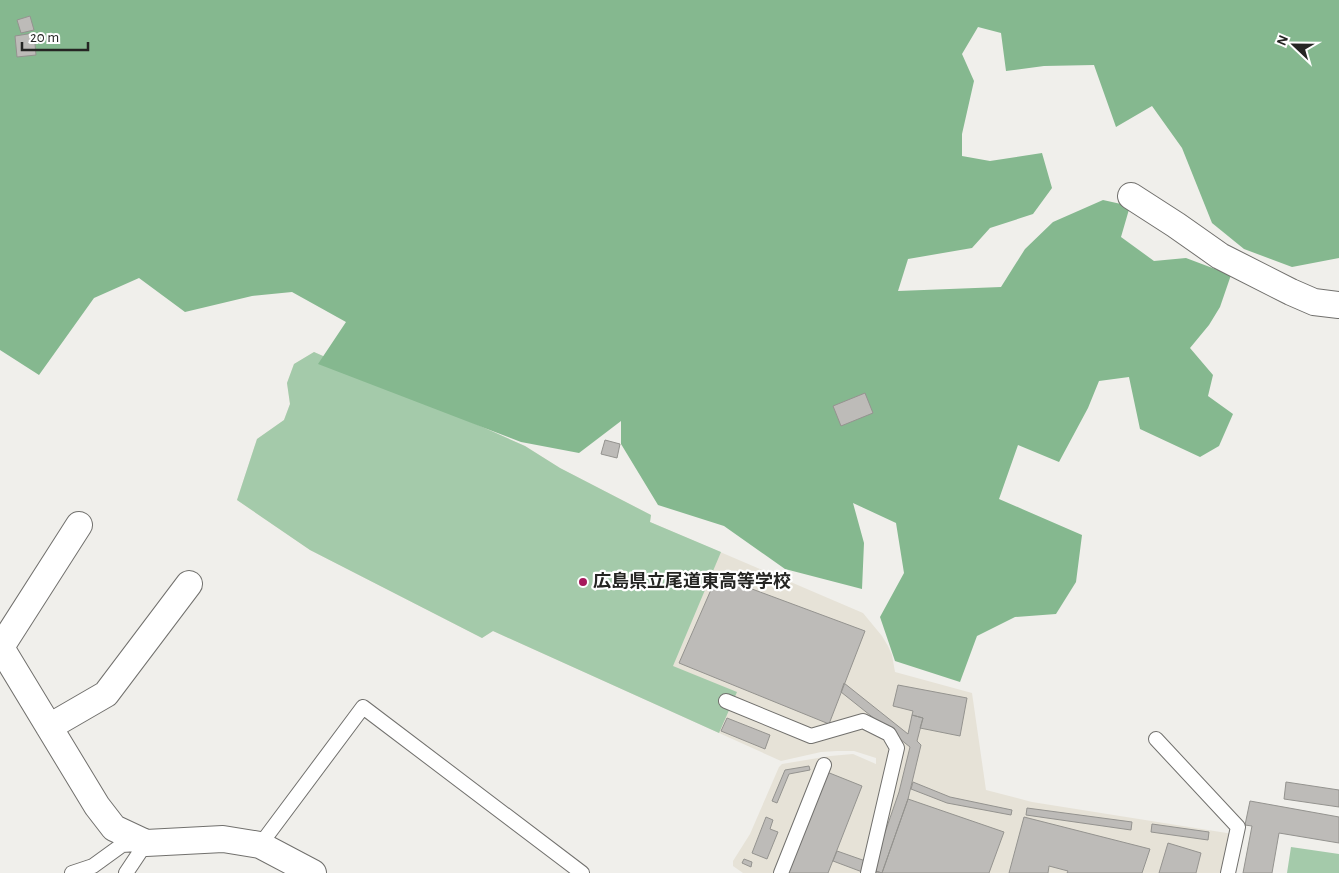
<svg xmlns="http://www.w3.org/2000/svg" width="1339" height="873" font-family="'Alegreya Sans','Noto Sans JP',sans-serif">
	<rect width="100%" height="100%" fill="#f0efeb"/>
	<path fill="#e6e2d7" d="M 314,352 L 525,446 L 560,468 L 651,515 L 650,522 L 863,613 L 882,636 L 888,646 L 892,655 L 895,672 L 972,693 L 986,790 L 1032,802 L 1233,834 L 1224,873 L 743,873 L 733,866 L 733,861 L 750,834 L 779,767 L 782,764 L 830,756 L 853,754 L 876,764 L 876,758 L 854,751 L 837,751 L 821,752 L 781,761 L 493,631 L 482,638 L 310,550 L 237,500 L 257,439 L 284,420 L 290,404 L 287,383 L 294,364 Z"/>
	<path fill="#a4caaa" d="M 314,352 L 525,446 L 560,468 L 651,515 L 650,522 L 721,552 L 673,666 L 737,692 L 719,733 L 493,631 L 482,638 L 310,550 L 237,500 L 257,439 L 284,420 L 290,404 L 287,383 L 294,364 Z
		M 1291,847 L 1339,854 L 1339,873 L 1287,873 Z"/>
	<path fill="#85b88f" d="M 0,0 L 1339,0 L 1339,258 L 1292,267 L 1244,249 L 1212,223 L 1182,148 L 1152,106 L 1116,127 L 1094,65 L 1044,66 L 1006,71 L 1001,33 L 978,27 L 962,54 L 974,81 L 962,134 L 962,156 L 990,161 L 1042,153 L 1052,188 L 1033,214 L 990,228 L 972,248 L 908,259 L 898,291 L 1001,287 L 1025,249 L 1053,222 L 1103,200 L 1130,206 L 1121,237 L 1154,261 L 1186,258 L 1231,275 L 1220,307 L 1209,325 L 1190,348 L 1213,375 L 1208,396 L 1233,414 L 1219,446 L 1200,457 L 1140,429 L 1129,377 L 1099,381 L 1088,408 L 1059,462 L 1018,445 L 999,499 L 1082,535 L 1076,582 L 1056,614 L 1015,617 L 977,636 L 960,682 L 895,661 L 880,617 L 904,573 L 896,523 L 853,503 L 864,543 L 862,589 L 785,569 L 724,526 L 658,505 L 621,444 L 621,421 L 579,453 L 521,442 L 318,364 L 346,322 L 292,292 L 252,296 L 185,312 L 139,278 L 94,298 L 39,375 L 0,350 Z"/>
	<path fill="#bdbbb8" stroke="#94938f" d="M 30,16 L 34,30 L 21,33 L 17,20 Z
		M 34,33 L 36,55 L 17,57 L 15,36 Z
		M 865,393 L 873,413 L 841,426 L 833,406 Z
		M 605,440 L 620,444 L 617,458 L 601,454 Z
		M 717,576 L 865,631 L 829,724 L 679,663 Z
		M 844,683 L 908,734 L 912,715 L 923,718 L 917,741 L 921,745 L 908,799 L 882,873 L 872,870 L 899,792 L 910,747 L 841,692 Z
		M 898,685 L 967,698 L 960,736 L 920,728 L 923,718 L 912,715 L 913,711 L 893,706 Z
		M 727,718 L 770,735 L 765,749 L 721,731 Z
		M 809,766 L 810,770 L 789,774 L 777,803 L 772,801 L 785,770 Z
		M 827,772 L 862,786 L 828,873 L 787,873 Z
		M 913,782 L 950,797 L 1012,810 L 1011,815 L 947,803 L 911,789 Z
		M 1286,782 L 1339,790 L 1339,807 L 1284,799 Z
		M 908,799 L 1004,832 L 989,873 L 882,873 Z
		M 1250,801 L 1339,817 L 1339,843 L 1279,833 L 1272,873 L 1243,873 L 1252,826 L 1245,825 Z
		M 1027,808 L 1132,822 L 1131,830 L 1026,815 Z
		M 766,817 L 773,820 L 770,829 L 778,832 L 767,859 L 752,853 Z
		M 1024,817 L 1150,849 L 1142,873 L 1067,873 L 1068,871 L 1049,866 L 1048,873 L 1009,873 Z
		M 1152,824 L 1209,832 L 1208,840 L 1151,832 Z
		M 1168,843 L 1201,853 L 1196,873 L 1159,873 Z
		M 837,851 L 874,864 L 872,870 L 882,873 L 865,873 L 833,861 Z
		M 744,859 L 752,862 L 751,867 L 742,863 Z"/>
	<g fill="none" stroke-linecap="round" stroke-linejoin="round">
		<g stroke="#71706d" stroke-width="16">
			<path id="lane" d="M 726,701 L 811,736 L 863,721 L 889,734 L 897,748 L 868,873
				M 1156,739 L 1238,827 L 1228,873
				M 260,845 L 363,707 L 582,873
				M 72,873 L 93,866 L 122,845 L 137,844
				M 126,873 L 146,843
				M 781,873 L 824,765"/>
		</g>
		<g stroke="#71706d" stroke-width="28">
			<path id="street" d="M 1131,196 L 1176,225 L 1220,256 L 1291,292 L 1314,302 L 1339,305
				M 0,646 L 97,806 L 114,828 L 146,843 L 223,839 L 260,845 L 313,873
				M 1,647 L 79,525
				M 49,727 L 106,694 L 189,584"/>
		</g>
		<use href="#lane" stroke="#fff" stroke-width="14"/>
		<use href="#street" stroke="#fff" stroke-width="26"/>
	</g>
	<circle fill="#a6185b" stroke="#fff" stroke-width="2" cx="583" cy="582" r="5"/>
	<g text-anchor="middle" dominant-baseline="central" stroke-width="4.5" stroke-linejoin="round" paint-order="stroke">
		<g font-size="18" font-weight="bold" fill="#252523" stroke="#fff" text-anchor="start">
			<text x="593" y="582">広島県立尾道東高等学校</text>
		</g>
	</g>
	<g transform="translate(1294 45) rotate(292)" stroke="#ffffff" stroke-width="4" paint-order="stroke">
	<path d="M0-4L9 19L0 12L-9 19Z" fill="#252523"/>
	<text y="-8" font-size="14" font-weight="bold" text-anchor="middle" fill="#252523">N</text>
	</g>
	<path d="M22 42v8h66v-8" fill="none" stroke="#252523" stroke-width="2.5"/>
	<text x="30" y="42" font-size="15" fill="#252523" stroke="#ffffff" stroke-width="4" paint-order="stroke">20 m</text>
</svg>
